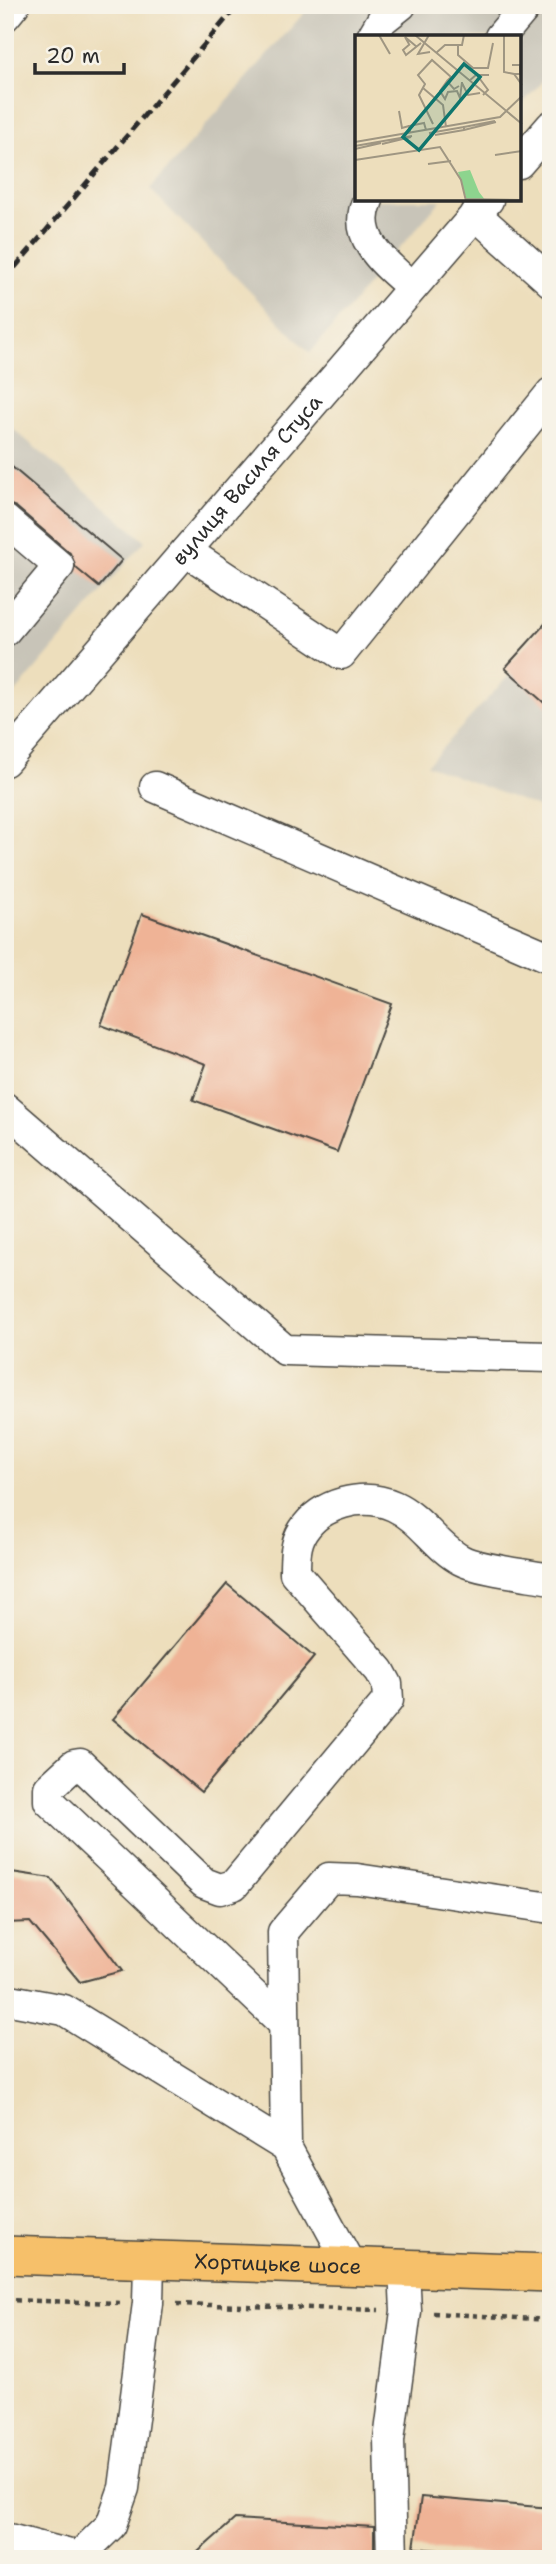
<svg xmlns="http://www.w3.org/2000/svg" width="556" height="2564" font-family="'Shantell Sans',sans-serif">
	<rect width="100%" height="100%" fill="#f7f3e8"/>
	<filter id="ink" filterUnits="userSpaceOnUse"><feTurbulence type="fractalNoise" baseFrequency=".0143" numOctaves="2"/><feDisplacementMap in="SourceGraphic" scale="14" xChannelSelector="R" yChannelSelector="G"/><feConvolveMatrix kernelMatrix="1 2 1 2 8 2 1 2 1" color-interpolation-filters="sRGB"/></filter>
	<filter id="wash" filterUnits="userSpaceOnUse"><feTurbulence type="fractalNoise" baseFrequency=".00686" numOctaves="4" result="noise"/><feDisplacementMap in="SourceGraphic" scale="28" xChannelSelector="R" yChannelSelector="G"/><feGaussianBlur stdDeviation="1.57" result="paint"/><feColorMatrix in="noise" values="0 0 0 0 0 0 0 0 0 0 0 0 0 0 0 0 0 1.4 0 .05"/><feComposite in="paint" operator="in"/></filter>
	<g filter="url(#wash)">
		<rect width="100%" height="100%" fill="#eddebc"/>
		<path fill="#c8c4b8" d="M 311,5 L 551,5 L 551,71 L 519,108 L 519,37 L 356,37 L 356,200 L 441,200 L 310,353 L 150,189 Z
			M 5,422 L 145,541 L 5,705 Z
			M 551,629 L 551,812 L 427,765 Z"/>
		<g id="blocks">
			<path fill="#efb396" d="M 5,461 L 122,560 L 99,587 L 76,568 L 70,553 L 16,507 L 5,503 Z
				M 551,617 L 551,709 L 505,668 Z
				M 142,914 L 392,1004 L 337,1152 L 193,1100 L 206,1064 L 101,1025 Z
				M 227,1584 L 314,1657 L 201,1792 L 113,1719 Z
				M 5,1871 L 51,1878 L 122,1971 L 80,1982 L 30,1922 L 5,1923 Z
				M 421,2497 L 551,2508 L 551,2559 L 414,2548 Z
				M 235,2519 L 374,2527 L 374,2559 L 190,2559 Z"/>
		</g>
	</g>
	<g filter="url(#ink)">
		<use href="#blocks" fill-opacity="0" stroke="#484641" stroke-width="2"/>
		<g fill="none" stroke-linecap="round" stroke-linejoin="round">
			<g stroke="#484641" stroke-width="33">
				<g id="minor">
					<path d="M 5,16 L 14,5"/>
					<path d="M 372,37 L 382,20 L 401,5"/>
					<path d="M 500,37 L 527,5"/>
					<path d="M 519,163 L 551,126"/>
					<path d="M 368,200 C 350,238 387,265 412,287"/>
					<path d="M 475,214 L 551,282"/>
					<path d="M 5,520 L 59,566 L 5,631"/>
					<path d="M 186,551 L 341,654 L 551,393"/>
					<path id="s1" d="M 5,761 L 488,200"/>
					<path d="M 155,787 L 551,958"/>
					<path d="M 5,1108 L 285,1350 L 551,1357"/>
					<path d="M 5,1999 L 64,2010 L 286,2147 L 352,2268"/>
					<path d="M 284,2024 L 49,1801 L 49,1788 L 74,1765 L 80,1764 L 204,1883 L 220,1889 L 234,1885 L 388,1700 L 387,1684 L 380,1671 L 295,1573 C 295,1559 295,1543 303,1531 C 321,1503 363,1492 394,1506 C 421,1518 436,1547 461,1560 C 477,1569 530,1575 551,1579"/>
					<path d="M 286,2147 L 283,1932 L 329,1878 L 357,1879 L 551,1908"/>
					<path d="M 5,2538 L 78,2557"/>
					<path d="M 76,2559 L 111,2525 L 124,2488 L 148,2303 L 149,2262"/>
					<path d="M 392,2559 L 389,2440 L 406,2311 L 404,2269"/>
				</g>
			</g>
			<g stroke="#484641" stroke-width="40">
				<g id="major">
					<path id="s2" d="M 5,2255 L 551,2273"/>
				</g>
			</g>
			<path stroke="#484641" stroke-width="4.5" stroke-dasharray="5 5" stroke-linecap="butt" d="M 5,2300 L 120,2303
				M 177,2304 L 379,2310
				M 433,2313 L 551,2320"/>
			<use href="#minor" stroke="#fff" stroke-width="30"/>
			<use href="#major" stroke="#f6c06b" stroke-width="37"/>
			<path stroke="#2b2b2b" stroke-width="5" stroke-dasharray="10 5" stroke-linecap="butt" d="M 5,279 L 238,5"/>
		</g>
	</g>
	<g text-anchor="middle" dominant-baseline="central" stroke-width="5" stroke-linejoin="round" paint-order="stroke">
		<g font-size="21" fill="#2b2b2b" stroke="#f7f3e8">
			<text stroke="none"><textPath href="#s1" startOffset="371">вулиця Василя Стуса</textPath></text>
			<text stroke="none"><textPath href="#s2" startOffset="273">Хортицьке шосе</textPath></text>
		</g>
	</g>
	<g transform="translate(355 35)">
		<rect width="166" height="166" fill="#eddebc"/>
		<path d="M 115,135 L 124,157 L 131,166 L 112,166 L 103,137 Z" fill="#8dd48e"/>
		<path fill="none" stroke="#9f9682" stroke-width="2" d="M 24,0 L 35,19M 60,0 L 167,89M 74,0 L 63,19 L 75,17M 149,0 L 149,37 L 159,39 L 167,50M 54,9 L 50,2 L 62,12M 55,9 L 48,15 L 51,20 L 66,8M 103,10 L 103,20 L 118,33 L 133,33 L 138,8M 81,18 L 90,10 L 107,10 L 109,0M 157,30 L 165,30 L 165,39 L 159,39M 122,40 L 133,55 L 128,60M 114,46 L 121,40 L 134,40M 107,48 L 113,60 L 125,58M 104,51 L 99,54 L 92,46 L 85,56 L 90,64 L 93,57 L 102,56 L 105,63 L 107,47M 68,53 L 88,70 L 91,92M 44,76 L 47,93 L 54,91M 78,89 L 64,60 L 70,49 L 63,40 L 77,25 L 96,42 L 92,46M 109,91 L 109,95 L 141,87M 80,97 L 76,102 L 75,98 L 80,97 L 109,92 L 140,86M 55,98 L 54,91 L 69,88 L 71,95M 80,100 L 109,95M 0,107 L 145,82 L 167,61M 27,109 L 56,102M 0,111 L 57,101M 0,114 L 26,108M 140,120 L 167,116M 0,125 L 85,112 L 106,145 L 111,166M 73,129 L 96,126M 111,164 L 167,165"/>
		<path fill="#0f766e" fill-opacity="0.15" stroke="#0f766e" stroke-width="3.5" d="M 109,29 L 125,42 L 64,115 L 48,102 Z"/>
		<rect width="166" height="166" fill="none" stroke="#2b2b2b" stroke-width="3.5"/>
	</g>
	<rect width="556" height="2564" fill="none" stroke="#f7f3e8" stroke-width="28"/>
	<path d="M35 63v10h89v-10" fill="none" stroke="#2b2b2b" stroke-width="3.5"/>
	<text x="46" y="63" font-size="21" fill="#2b2b2b" stroke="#f7f3e8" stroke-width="5" paint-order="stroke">20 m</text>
</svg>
